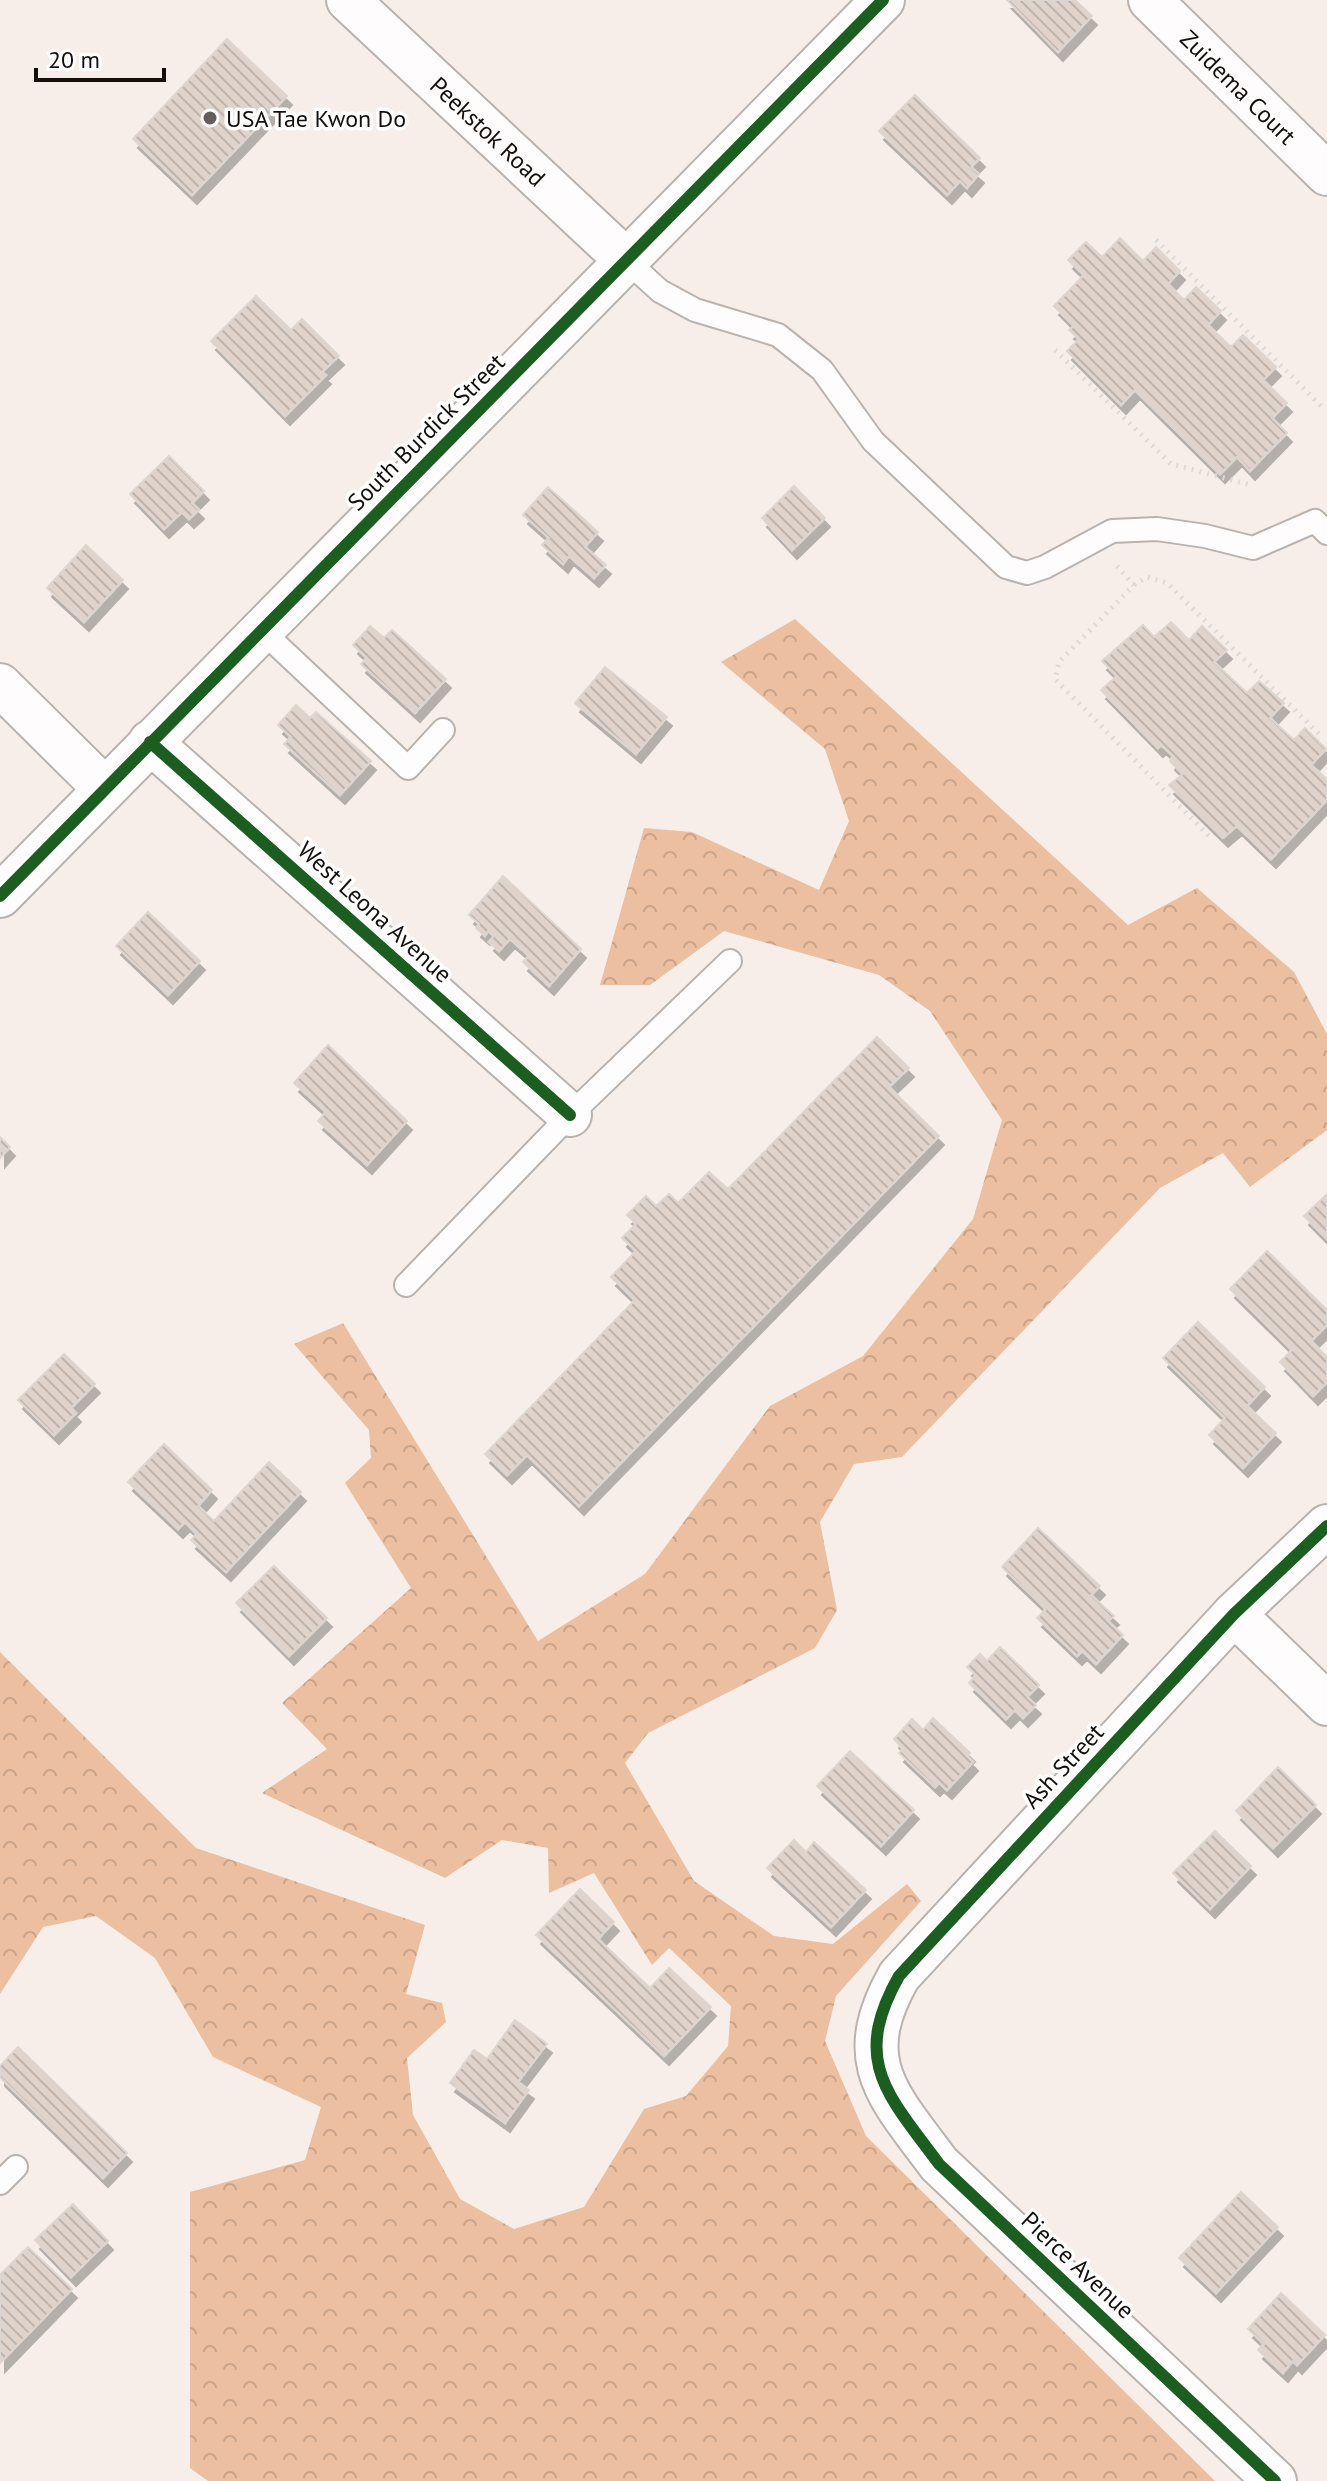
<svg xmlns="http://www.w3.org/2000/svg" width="1327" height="2481" font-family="'PT Sans',sans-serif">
	<defs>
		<pattern id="forest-crowns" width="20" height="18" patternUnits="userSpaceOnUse" patternTransform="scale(2)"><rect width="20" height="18" fill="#ebbfa0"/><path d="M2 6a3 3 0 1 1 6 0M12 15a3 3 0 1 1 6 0" fill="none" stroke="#c9a389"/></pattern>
		<pattern id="building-back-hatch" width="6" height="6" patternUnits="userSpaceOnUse" patternTransform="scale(2)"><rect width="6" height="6" fill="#e0d3cb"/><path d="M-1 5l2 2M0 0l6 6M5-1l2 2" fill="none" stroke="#bfb4ad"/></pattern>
		<filter id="shadow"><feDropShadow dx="5" dy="9" stdDeviation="0" flood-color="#0004"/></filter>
	</defs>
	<rect width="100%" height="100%" fill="#f7eee9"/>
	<path fill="url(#forest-crowns)" d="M 795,619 L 1128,925 L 1197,888 L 1294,972 L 1327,1034 L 1327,1130 L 1250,1187 L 1223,1153 L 1160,1188 L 902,1457 L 854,1464 L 820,1522 L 837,1610 L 815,1648 L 648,1733 L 625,1763 L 694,1881 L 774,1936 L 833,1944 L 907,1884 L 921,1901 L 836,1996 L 825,2041 L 866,2136 L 1215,2481 L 208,2481 L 190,2468 L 190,2192 L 305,2160 L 321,2107 L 213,2057 L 155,1958 L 96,1916 L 43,1927 L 0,1994 L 0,1652 L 196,1848 L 425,1925 L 406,1994 L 442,2003 L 446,2022 L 407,2058 L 413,2115 L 460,2199 L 514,2229 L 584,2207 L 644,2109 L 686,2096 L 728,2046 L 731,2006 L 669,1948 L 652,1965 L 594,1873 L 549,1893 L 548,1848 L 502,1840 L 445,1878 L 262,1793 L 327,1749 L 282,1703 L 411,1588 L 345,1483 L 371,1458 L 369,1430 L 294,1344 L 343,1323 L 538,1641 L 645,1574 L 770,1406 L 863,1356 L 973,1219 L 1002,1120 L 930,1011 L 879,975 L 724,931 L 650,985 L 600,985 L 644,828 L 692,832 L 819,890 L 849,821 L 825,749 L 721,662 Z"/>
	<path fill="url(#building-back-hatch)" stroke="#ddd5d1" stroke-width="2" filter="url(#shadow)" d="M 1007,0 L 1075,0 L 1092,16 L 1058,52 Z
		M 227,39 L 287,96 L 192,195 L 133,139 Z
		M 915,95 L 980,158 L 971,167 L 979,174 L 967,188 L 960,181 L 947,195 L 879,131 Z
		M 1120,238 L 1143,261 L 1156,247 L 1180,271 L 1168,284 L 1184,300 L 1196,287 L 1221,311 L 1208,325 L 1231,347 L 1243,335 L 1276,367 L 1263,380 L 1287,403 L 1272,418 L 1287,433 L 1250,471 L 1237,457 L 1220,474 L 1135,390 L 1121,405 L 1067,351 L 1079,339 L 1069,330 L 1074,326 L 1054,306 L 1084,275 L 1068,260 L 1086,242 L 1102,257 Z
		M 256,296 L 291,330 L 302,319 L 339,356 L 322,372 L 326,375 L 285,416 L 211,341 Z
		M 169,456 L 204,491 L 192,503 L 199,510 L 189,519 L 182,512 L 164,529 L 130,494 Z
		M 794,486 L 825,518 L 792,550 L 762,518 Z
		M 548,487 L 598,532 L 585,547 L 606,565 L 594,578 L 569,556 L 563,564 L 542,545 L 549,538 L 523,515 Z
		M 86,545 L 123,580 L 84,622 L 47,588 Z
		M 1171,622 L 1189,640 L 1202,626 L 1227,650 L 1214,662 L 1247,693 L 1259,681 L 1284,703 L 1270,718 L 1294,740 L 1305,728 L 1326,749 L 1311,765 L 1327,779 L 1327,800 L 1271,859 L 1237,826 L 1223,838 L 1169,785 L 1183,774 L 1170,761 L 1173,756 L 1161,745 L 1158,748 L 1101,690 L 1117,676 L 1102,661 L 1143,625 L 1154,637 Z
		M 370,626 L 384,638 L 392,630 L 446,679 L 415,713 L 361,664 L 367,658 L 353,645 Z
		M 605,667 L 667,717 L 636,754 L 575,703 Z
		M 296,705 L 310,718 L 316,712 L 371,761 L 340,795 L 284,744 L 291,737 L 278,725 Z
		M 503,876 L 581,949 L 549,986 L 523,962 L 529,956 L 510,939 L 499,951 L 489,942 L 494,936 L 488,931 L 485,936 L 476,928 L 479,924 L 469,915 Z
		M 148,912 L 200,961 L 168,995 L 116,946 Z
		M 877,1037 L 909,1068 L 889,1087 L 939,1136 L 579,1506 L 527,1455 L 507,1475 L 485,1454 L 635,1300 L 611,1277 L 636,1251 L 622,1238 L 636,1224 L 627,1215 L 646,1196 L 656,1206 L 669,1194 L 678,1203 L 709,1172 L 728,1189 Z
		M 328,1045 L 407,1121 L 367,1165 L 318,1121 L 326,1112 L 294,1083 Z
		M 0,1137 L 10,1147 L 0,1158 Z
		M 1327,1194 L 1327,1239 L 1304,1216 Z
		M 1267,1251 L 1327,1310 L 1327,1325 L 1311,1341 L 1327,1357 L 1327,1382 L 1313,1396 L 1280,1362 L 1292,1350 L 1230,1289 Z
		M 1198,1322 L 1265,1387 L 1247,1406 L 1276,1433 L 1243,1468 L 1209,1435 L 1225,1418 L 1163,1358 Z
		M 64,1354 L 95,1384 L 71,1408 L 76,1413 L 54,1435 L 18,1400 Z
		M 164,1444 L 212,1490 L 198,1506 L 214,1521 L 269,1462 L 301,1492 L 226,1572 L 191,1540 L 197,1534 L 185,1522 L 178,1529 L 128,1482 Z
		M 1038,1528 L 1100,1586 L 1091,1595 L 1114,1616 L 1108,1621 L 1123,1635 L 1096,1664 L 1082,1651 L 1077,1656 L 1037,1618 L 1046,1609 L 1002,1567 Z
		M 274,1566 L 327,1618 L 289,1656 L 236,1603 Z
		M 1000,1647 L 1039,1685 L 1027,1697 L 1036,1705 L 1023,1718 L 1015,1710 L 1006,1719 L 969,1683 L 976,1675 L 967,1667 L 980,1654 L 987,1661 Z
		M 933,1718 L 970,1753 L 967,1756 L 973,1762 L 947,1790 L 939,1783 L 935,1787 L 899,1753 L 903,1749 L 894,1739 L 912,1719 L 923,1730 Z
		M 850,1751 L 914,1810 L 881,1846 L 817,1786 Z
		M 1278,1767 L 1316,1805 L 1273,1848 L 1236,1811 Z
		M 1215,1831 L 1251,1866 L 1210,1909 L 1173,1873 Z
		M 794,1840 L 806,1852 L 814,1842 L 866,1890 L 831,1927 L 767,1868 Z
		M 580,1889 L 614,1922 L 598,1939 L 650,1988 L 669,1968 L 711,2007 L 664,2056 L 536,1935 Z
		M 515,2020 L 547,2044 L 518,2082 L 529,2090 L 505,2123 L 450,2083 L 474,2050 L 487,2059 Z
		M 18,2047 L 127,2153 L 103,2178 L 0,2077 L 0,2066 Z
		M 1241,2192 L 1278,2227 L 1216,2293 L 1179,2258 Z
		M 73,2204 L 108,2241 L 71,2277 L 35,2240 Z
		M 28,2247 L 72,2289 L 0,2363 L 0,2275 Z
		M 1281,2293 L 1325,2335 L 1297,2365 L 1293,2361 L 1283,2373 L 1258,2350 L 1264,2344 L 1248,2329 Z"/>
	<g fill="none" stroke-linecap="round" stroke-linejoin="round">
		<g stroke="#b9b2ae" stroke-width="26">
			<path id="lane" d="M 627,261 L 660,291 L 695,310 L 778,335 L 822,370 L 873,441 L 1006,567 L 1027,573 L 1045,567 L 1112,531 L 1157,529 L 1205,536 L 1253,548 L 1315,521 L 1327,533
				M 261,630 L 408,768 L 443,730
				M 406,1285 L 570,1115 L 730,961
				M 0,2183 L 16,2167"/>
		</g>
		<g stroke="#b9b2ae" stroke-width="46">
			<g id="street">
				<path id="s1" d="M 348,0 L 627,261"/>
				<path id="s2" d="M 1150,0 L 1327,174"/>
				<path d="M 0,685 L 104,788"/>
				<path d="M 150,742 L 570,1115"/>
				<path d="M 0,896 L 883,0"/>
				<path d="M 1234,1614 L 1327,1704"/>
				<path d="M 1275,2481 L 939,2164 C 887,2094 851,2061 899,1976 L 1234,1614 L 1327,1526"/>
			</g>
		</g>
		<path stroke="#dcdad8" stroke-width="5" stroke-dasharray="2 6" stroke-linecap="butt" d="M 1156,240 L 1325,410
			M 1055,350 L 1171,464 L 1251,485
			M 1117,566 L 1134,585 L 1059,662 L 1055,679 L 1211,838
			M 1134,585 L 1147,577 L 1167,583 L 1321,736"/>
		<use href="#lane" stroke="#fefcfc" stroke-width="22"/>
		<use href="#street" stroke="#fefcfc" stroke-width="42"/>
		<g stroke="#fff" stroke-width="17">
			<path id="cycleway" d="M 150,742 L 570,1115
				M 0,896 L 883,0
				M 1275,2481 L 939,2164 C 887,2094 851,2061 899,1976 L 1234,1614 L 1327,1526"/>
		</g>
		<use href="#cycleway" stroke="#1b5e20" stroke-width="12"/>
	</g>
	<circle fill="#645d59" stroke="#fff" stroke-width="3" cx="210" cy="118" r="8"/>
	<g text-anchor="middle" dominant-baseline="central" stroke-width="7" stroke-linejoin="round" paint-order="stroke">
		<g font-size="24" fill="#150f0c" stroke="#fff">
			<text stroke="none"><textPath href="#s2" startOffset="124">Zuidema Court</textPath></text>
			<text stroke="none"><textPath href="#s1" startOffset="192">Peekstok Road</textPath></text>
			<text transform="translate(426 432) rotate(-45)">South Burdick Street</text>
			<text transform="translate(375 912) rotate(42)">West Leona Avenue</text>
			<text transform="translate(1063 1766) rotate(-47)">Ash Street</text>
			<text transform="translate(1078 2265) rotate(43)">Pierce Avenue</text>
		</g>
		<g font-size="24" fill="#150f0c" stroke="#fff" text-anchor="start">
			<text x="226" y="118">USA Tae Kwon Do</text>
		</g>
	</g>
	<path d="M36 68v12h128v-12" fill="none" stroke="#150f0c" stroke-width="4"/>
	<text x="48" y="68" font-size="24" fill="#150f0c" stroke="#ffffff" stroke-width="6" paint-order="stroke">20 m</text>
</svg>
